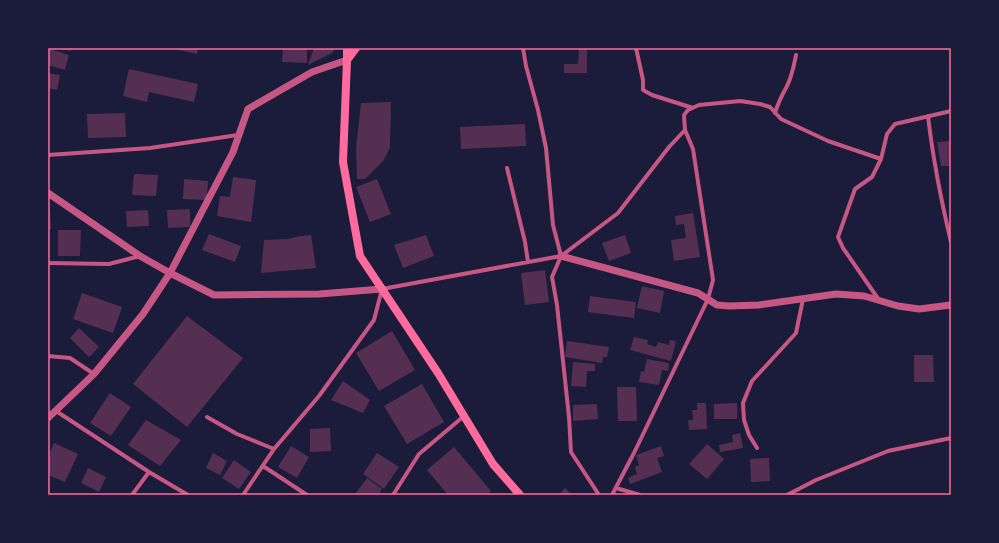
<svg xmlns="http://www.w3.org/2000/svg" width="999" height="543" font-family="Literata,serif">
	<rect width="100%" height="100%" fill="#1b1b3a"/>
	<path fill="#542f53" d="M 58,48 L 72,48 L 71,51 Z
		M 170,48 L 198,48 L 197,54 Z
		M 283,48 L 307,48 L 307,63 L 282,62 Z
		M 314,48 L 335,48 L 332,53 L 308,65 Z
		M 579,48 L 587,48 L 587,73 L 564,73 L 564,64 L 578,64 Z
		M 50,49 L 69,55 L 65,70 L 48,65 L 48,57 Z
		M 129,69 L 198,84 L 194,102 L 149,92 L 147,102 L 123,96 Z
		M 48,73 L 60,75 L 57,90 L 48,88 Z
		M 391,102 L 390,148 L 383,161 L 365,179 L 357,179 L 356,148 L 361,103 Z
		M 125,113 L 126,137 L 88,138 L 87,114 Z
		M 525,124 L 526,146 L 461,149 L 460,127 Z
		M 951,141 L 951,166 L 941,166 L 937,142 Z
		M 134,174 L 158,175 L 156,196 L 132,195 Z
		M 233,177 L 256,180 L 251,222 L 217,216 L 220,196 L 230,197 Z
		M 184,179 L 208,181 L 207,200 L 183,199 Z
		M 377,179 L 391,214 L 370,222 L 356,187 Z
		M 190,209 L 190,227 L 168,228 L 167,210 Z
		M 148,210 L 149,226 L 127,227 L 126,211 Z
		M 48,211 L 50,211 L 51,229 L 48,229 Z
		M 693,213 L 700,257 L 674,261 L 671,240 L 686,238 L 684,224 L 676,225 L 675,216 Z
		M 58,230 L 81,230 L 80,256 L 58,256 Z
		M 209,234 L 241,246 L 235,262 L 202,250 Z
		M 311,235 L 316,268 L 261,273 L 264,240 L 288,239 L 300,236 Z
		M 426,235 L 434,256 L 403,268 L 394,245 Z
		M 625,235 L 631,253 L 609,261 L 602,243 Z
		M 545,270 L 549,302 L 525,305 L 521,273 Z
		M 642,286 L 664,291 L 660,313 L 637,308 Z
		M 82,293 L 122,307 L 113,333 L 73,319 Z
		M 590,296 L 636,302 L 634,318 L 588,312 Z
		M 187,316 L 243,358 L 187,427 L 133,384 Z
		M 79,328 L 99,347 L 89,357 L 70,338 Z
		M 392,331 L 415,370 L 379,391 L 356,353 Z
		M 634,337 L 648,340 L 647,344 L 656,347 L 658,342 L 669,345 L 670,340 L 676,341 L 671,361 L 630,350 Z
		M 567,341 L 609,347 L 607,357 L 603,357 L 602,363 L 565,357 Z
		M 914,355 L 933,355 L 934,382 L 914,382 Z
		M 647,359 L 669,363 L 668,371 L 662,370 L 659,385 L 639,382 L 641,371 L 644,372 Z
		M 573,362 L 595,364 L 595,371 L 587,371 L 586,387 L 571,386 Z
		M 343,381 L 370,400 L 363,413 L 331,400 Z
		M 422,384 L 444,422 L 407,444 L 384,406 Z
		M 617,387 L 636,387 L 637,421 L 618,421 Z
		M 110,393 L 131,407 L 111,436 L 90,423 Z
		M 697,403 L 706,403 L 707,429 L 689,430 L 688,420 L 693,420 L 692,410 L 697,410 Z
		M 737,403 L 737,419 L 714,419 L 714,404 Z
		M 597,404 L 598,419 L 573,421 L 573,405 Z
		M 146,420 L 181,440 L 160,466 L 128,445 Z
		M 330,428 L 331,451 L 310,452 L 310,429 Z
		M 740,433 L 743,448 L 720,452 L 719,445 L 733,442 L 732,435 Z
		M 54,443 L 78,454 L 65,482 L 48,475 L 48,456 Z
		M 707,444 L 724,459 L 707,479 L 689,464 Z
		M 291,446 L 309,457 L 297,478 L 278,467 Z
		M 661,446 L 664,456 L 657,458 L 662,472 L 630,484 L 628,478 L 637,474 L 635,467 L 639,465 L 636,455 Z
		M 454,447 L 491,491 L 487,495 L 448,495 L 427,470 Z
		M 213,453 L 227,461 L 220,475 L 206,468 Z
		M 377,453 L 399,467 L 384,489 L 363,474 Z
		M 769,458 L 770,481 L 751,482 L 750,459 Z
		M 234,460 L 251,472 L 239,489 L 222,478 Z
		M 88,468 L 106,477 L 99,492 L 81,483 Z
		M 367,478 L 382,489 L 378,495 L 358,495 L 356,493 Z
		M 565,488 L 572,495 L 559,495 Z"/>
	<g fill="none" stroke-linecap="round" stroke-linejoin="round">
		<path stroke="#c65784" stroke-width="4" d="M 523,48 L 526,66 L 538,110 L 546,148 L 553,225 L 561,256 L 552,277 L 557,305 L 569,417 L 571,452 L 599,495
			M 636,48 L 643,80 L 643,90 L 652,95 L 693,108
			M 775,113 C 778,103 782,95 787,86 C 792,76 794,65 796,55
			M 928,116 C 933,159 941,200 951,242
			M 48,155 L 150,148 L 238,135
			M 507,168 L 525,242 L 528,262
			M 48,263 L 109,264 L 140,256
			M 879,300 L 843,248 L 838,237 L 855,189 L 872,177 L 881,159 L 887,134 L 895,124 L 951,111
			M 48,356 L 70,358 L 94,374
			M 56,411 L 149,472 L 188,495
			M 207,417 L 237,434 L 274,449
			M 757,448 L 749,435 L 744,420 L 743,403 L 752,381 L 796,333 L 803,299
			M 263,466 L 307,495
			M 616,488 L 640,495
			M 132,495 L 149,472
			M 243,495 L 274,449 L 319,396 L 374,320 L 382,289 L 561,256 L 618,213 L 669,147 L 685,130
			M 393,495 L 419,454 L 464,416
			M 612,495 L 634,453 L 708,299 L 713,280 L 693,149 L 685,130 L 684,115 L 688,110 L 699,105 L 740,101 L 760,104 L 770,107 L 781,119 L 828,141 L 881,159
			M 787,495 L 816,480 L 888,451 L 951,438"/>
		<path stroke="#c65784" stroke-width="7" d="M 48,193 L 140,256 L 170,273 L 214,295 L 319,294 L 382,289
			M 561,256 L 698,293 L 717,305 L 729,306 L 759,305 L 836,294 L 864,296 L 898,306 L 919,309 L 951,305
			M 48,418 L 94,374 L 143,314 L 170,273 L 233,152 L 248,109 L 312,72 L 347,60"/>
		<path stroke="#ff6b9d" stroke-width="8" d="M 347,48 L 347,60 L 343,162 L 360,256 L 438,373 L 493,464 L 520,495
			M 347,60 L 356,48"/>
	</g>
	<rect width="999" height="543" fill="none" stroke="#1b1b3a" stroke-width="98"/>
	<rect x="49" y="49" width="901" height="445" fill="none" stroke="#ff6b9d" stroke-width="1.5"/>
</svg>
